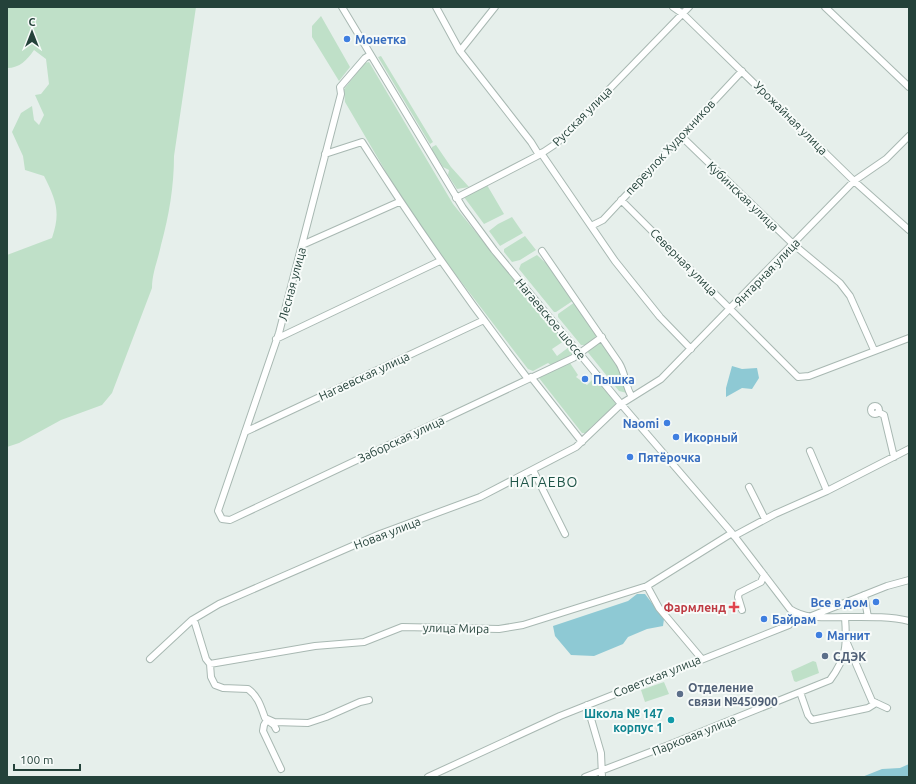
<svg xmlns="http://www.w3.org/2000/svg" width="916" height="784" font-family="Ubuntu,sans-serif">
	<rect width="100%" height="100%" fill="#e6efeb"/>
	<path fill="#bfe0c8" d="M 7,7 L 196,7 L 174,156 C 174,186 169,216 161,245 C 158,260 152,273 152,288 L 112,393 L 102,405 L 61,420 L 19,443 L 7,447 L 7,255 L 52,238 C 61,212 56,200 44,176 L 25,170 L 23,156 L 12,132 L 21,113 L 32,106 L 34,120 L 39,125 L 44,115 L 35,95 L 41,94 L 49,84 L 46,59 L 34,50 C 27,60 20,68 7,68 Z
		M 321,16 L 350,67 L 339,81 L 312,37 L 312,26 Z
		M 381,56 L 433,142 L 430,144 L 378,57 Z
		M 369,62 L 453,204 L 564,341 L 552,349 L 557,356 L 569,347 L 573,350 L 573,354 L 551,365 L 548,363 L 533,371 L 528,369 L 446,262 L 403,201 L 345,102 L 344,89 L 365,63 Z
		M 436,145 L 451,167 L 469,187 L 457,189 L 448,175 L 449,170 L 443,167 L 432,150 L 432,147 Z
		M 487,185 L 504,214 L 484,224 L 464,197 Z
		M 512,217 L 523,233 L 500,246 L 489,231 L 498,224 Z
		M 525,236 L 536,250 L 520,260 L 512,262 L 504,252 L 504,249 Z
		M 537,255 L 549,266 L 574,300 L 556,312 L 554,312 L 519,269 L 521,264 Z
		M 575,302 L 598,336 L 585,345 L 581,345 L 558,317 L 558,314 Z
		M 601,340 L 618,364 L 627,393 L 619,391 L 586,350 Z
		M 570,363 L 578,375 L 576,377 L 587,385 L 592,380 L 596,380 L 616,401 L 616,404 L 590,428 L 588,433 L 582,433 L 539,378 L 555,368 Z
		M 813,661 L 816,662 L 819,673 L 796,682 L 794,681 L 791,671 Z
		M 664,682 L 669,694 L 645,702 L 641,690 Z"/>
	<path fill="#8ec9d4" d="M 732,366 L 742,369 L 757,368 L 759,378 L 752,389 L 742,388 L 726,397 L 726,388 Z
		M 637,594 L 645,594 L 664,619 L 663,626 L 647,629 L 628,637 L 623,644 L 594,656 L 571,655 L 555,636 L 553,626 L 628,601 Z
		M 909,764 L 909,777 L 862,777 L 882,769 L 900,768 Z"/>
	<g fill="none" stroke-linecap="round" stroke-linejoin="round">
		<g stroke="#a8b8b2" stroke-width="8">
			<path id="minor" d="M 342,7 L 463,208 L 494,250 L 621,404 L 732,533 L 790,609 C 807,620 825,617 844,617 C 865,617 888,616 909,621
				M 436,7 L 460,51 L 531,142 L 539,155
				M 673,7 L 683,14 L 854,181 L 909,230
				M 825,7 L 909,87
				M 460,51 L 495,7
				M 370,55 L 365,58 L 340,87 L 341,94 L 279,333 L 218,511 L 222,519 L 230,520 L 573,358 L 602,337
				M 681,136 L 793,244 L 840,283 L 850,296 L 874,350
				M 541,153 L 591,226 L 603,220 L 742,71
				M 325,154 L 362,142 C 414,224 469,302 528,379
				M 456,198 L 539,155 L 557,143 L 689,7
				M 621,200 L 798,377 L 809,376 L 909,338
				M 591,226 L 615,261 L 660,317 L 691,349
				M 302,245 L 399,202
				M 542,251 L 619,363 C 626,374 625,387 632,397
				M 276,339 L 440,261
				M 531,377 L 582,442
				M871 410a4 4 0 1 1 8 0a4 4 0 1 1-8 0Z
				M 878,412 L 884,415 L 894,457
				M 245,432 L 484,320
				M 810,451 L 827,491
				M 533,470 L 565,534
				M 749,487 L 765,519
				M 734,536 L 775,514 L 827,491 L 909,449
				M 647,586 L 659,608 L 701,658
				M 864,595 L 868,617
				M 742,610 L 738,597 L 739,593 L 761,582 L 764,575
				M 809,617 L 887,586 L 909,580
				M 192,620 L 195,623 L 206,659 L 210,664 L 315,646 L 364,642 L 402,627 L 499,629 L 523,625 L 647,586 L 732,533
				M 847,643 L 872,701 L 887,708
				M 150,659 L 192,620 L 219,604 L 380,534 L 480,497 L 576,447 L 621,404 L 661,379 L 854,181 L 886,159 L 909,136
				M 210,664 L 211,677 L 215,685 L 223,688 L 248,689 C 258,696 261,707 265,718 L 274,722 L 308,723 L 326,717 L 360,702 L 369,700
				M 800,692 L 808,715 L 812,720 L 868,708 L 876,703
				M 587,705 L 601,753 L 602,777
				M 276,729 L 274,725 L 267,720 L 264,725 L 263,731 L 281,769
				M 428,777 L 560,716 L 789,625 L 796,613
				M 585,777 L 666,746 L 830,680 C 847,657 847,644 845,617"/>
		</g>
		<use href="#minor" stroke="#fff" stroke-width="6"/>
	</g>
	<g fill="#3f7fe0" stroke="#f7fbf9" stroke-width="1.5">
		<circle cx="347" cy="39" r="4"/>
		<circle cx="585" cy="379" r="4"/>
		<circle cx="667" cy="423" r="4"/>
		<circle cx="676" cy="437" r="4"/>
		<circle cx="630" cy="457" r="4"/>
		<circle cx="876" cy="602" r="4"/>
		<circle cx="764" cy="619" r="4"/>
		<circle cx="819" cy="635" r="4"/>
	</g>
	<path fill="#e0444e" stroke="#f7fbf9" stroke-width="1.5" d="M732 601h4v4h4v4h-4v4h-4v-4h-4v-4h4z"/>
	<g fill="#5c6f8a" stroke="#f7fbf9" stroke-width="1.5">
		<circle cx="825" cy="656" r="4"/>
		<circle cx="680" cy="694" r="4"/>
	</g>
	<circle fill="#0f9aa8" stroke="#f7fbf9" stroke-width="1.5" cx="671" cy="720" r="4"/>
	<g text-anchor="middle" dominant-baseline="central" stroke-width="4" stroke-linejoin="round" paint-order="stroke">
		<g font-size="12" font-weight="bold" fill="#366cbe" stroke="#f7fbf9" text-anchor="start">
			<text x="355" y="39">Монетка</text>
			<text x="593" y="379">Пышка</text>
			<text x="659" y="423" text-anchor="end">Naomi</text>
			<text x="684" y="437">Икорный</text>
			<text x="638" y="457">Пятёрочка</text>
			<text x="868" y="602" text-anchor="end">Все в дом</text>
			<text x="772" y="619">Байрам</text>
			<text x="827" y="635">Магнит</text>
		</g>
		<g font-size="12" fill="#24423a" stroke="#f7fbf9">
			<text transform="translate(582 116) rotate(-45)">Русская улица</text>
			<text transform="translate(791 118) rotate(45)">Урожайная улица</text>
			<text transform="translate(670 147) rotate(-47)">переулок Художников</text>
			<text transform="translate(743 196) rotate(44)">Кубинская улица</text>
			<text transform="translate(684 262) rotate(45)">Северная улица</text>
			<text transform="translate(767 272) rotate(-46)">Янтарная улица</text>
			<text transform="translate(292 284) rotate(-75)">Лесная улица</text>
			<text transform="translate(551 319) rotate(50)">Нагаевское шоссе</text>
			<text transform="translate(364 376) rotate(-25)">Нагаевская улица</text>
			<text transform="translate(401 439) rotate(-25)">Заборская улица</text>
			<text transform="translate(387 533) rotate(-21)">Новая улица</text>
			<text transform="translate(456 628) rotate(1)">улица Мира</text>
			<text transform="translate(657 676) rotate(-22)">Советская улица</text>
			<text transform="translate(694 735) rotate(-22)">Парковая улица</text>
		</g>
		<g font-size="12" font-weight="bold" fill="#be3a42" stroke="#f7fbf9" text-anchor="end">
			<text x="726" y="607">Фармленд</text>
		</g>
		<g font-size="12" font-weight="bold" fill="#4e5e75" stroke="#f7fbf9" text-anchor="start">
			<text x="833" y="656">СДЭК</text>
			<text x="688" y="687">Отделение<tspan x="688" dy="14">связи №450900</tspan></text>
		</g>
		<g font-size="12" font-weight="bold" fill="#0d838f" stroke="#f7fbf9" text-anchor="end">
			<text x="663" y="713">Школа № 147<tspan x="663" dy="14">корпус 1</tspan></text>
		</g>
		<g font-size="14" letter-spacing="1" fill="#1f5548" stroke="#f7fbf9">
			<text x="544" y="482">НАГАЕВО</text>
		</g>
	</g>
	<rect width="916" height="784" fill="none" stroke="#24423a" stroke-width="16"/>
	<g transform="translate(32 32)" stroke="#f7fbf9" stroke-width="3" paint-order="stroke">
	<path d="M0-3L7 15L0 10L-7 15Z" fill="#24423a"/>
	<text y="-6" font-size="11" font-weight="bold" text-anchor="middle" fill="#24423a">С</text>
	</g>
	<path d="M14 764v6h66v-6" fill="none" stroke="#24423a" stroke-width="2"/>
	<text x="20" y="764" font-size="12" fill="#24423a" stroke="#f7fbf9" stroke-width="3" paint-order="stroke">100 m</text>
</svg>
